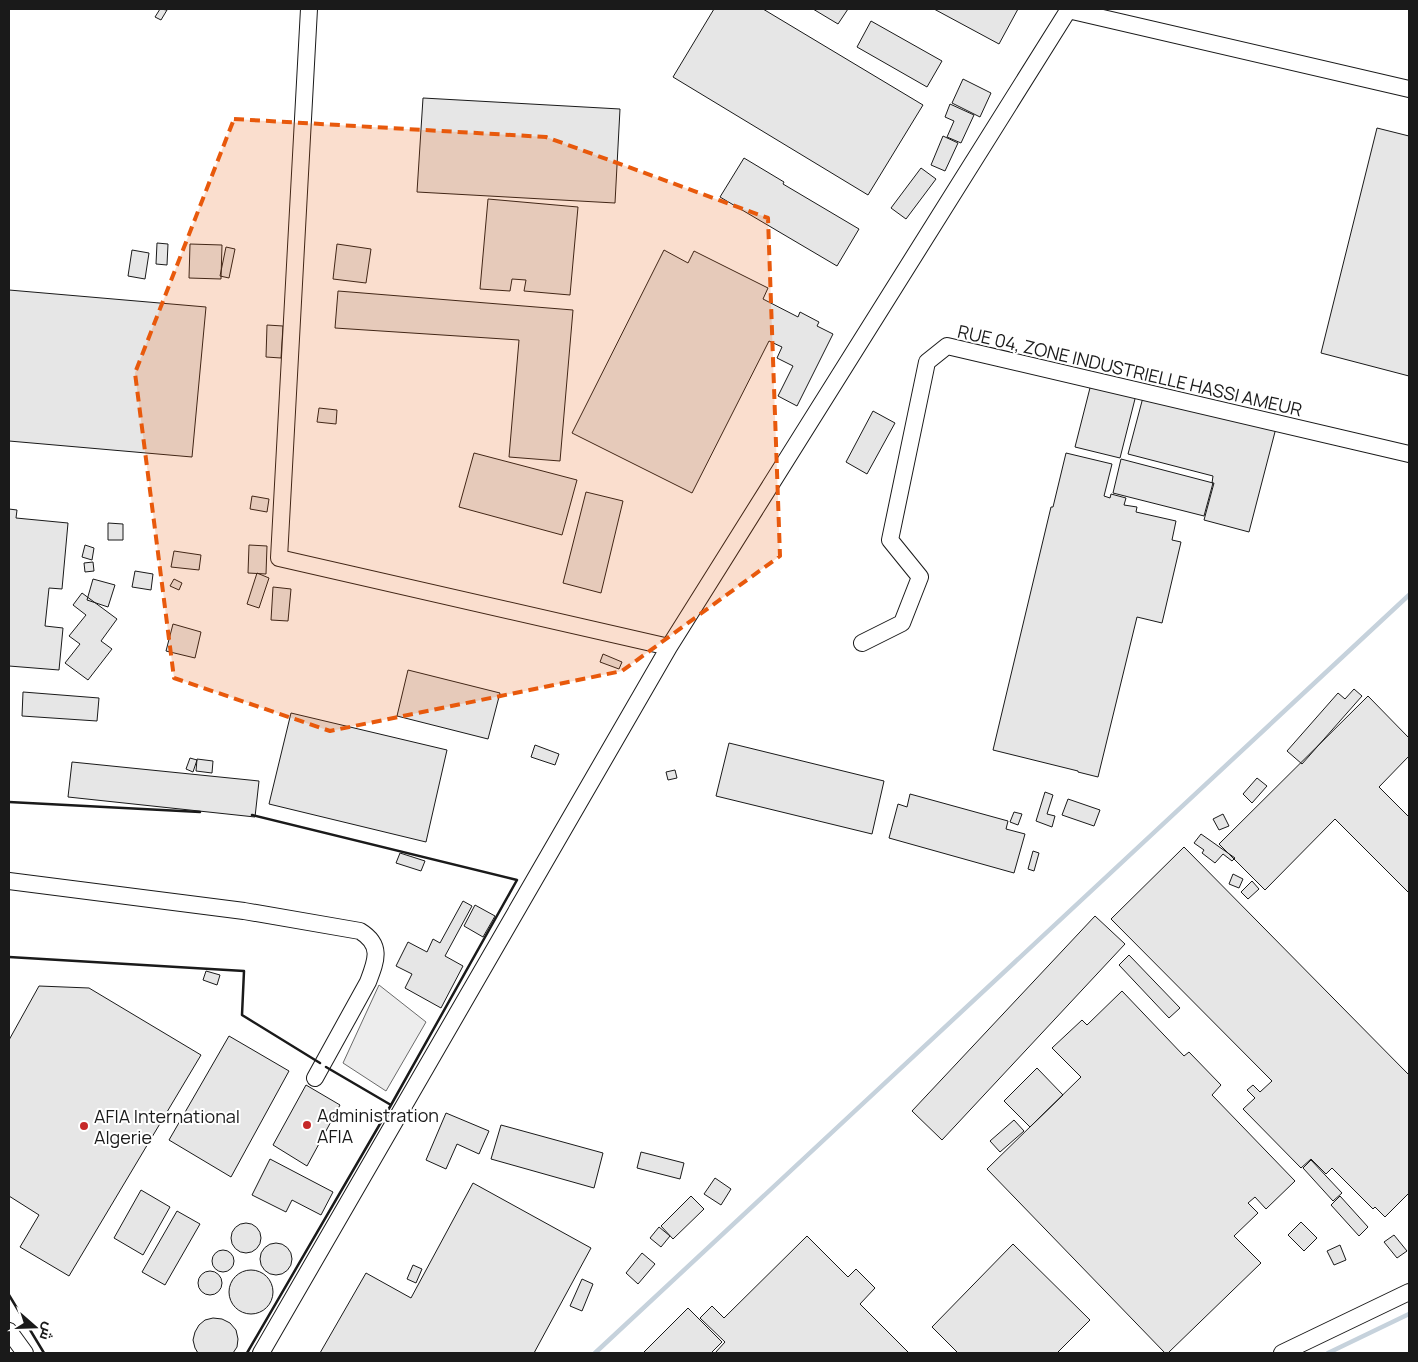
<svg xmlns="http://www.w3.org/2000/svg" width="1418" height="1362" font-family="Manrope,Cairo,sans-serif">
	<rect width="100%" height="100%" fill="#fff"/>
	<path fill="#ededed" stroke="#6a6a6a" d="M 379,985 L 426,1022 L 386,1091 L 343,1063 Z"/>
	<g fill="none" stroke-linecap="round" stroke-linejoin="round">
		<path stroke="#c6d2dc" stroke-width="4.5" d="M 595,1353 L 1409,595
			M 1328,1353 L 1409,1314"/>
	</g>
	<path fill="#e6e6e6" stroke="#1a1a1a" d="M 160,9 L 167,10 L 161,20 L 155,17 Z
		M 714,9 L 763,9 L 923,105 L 868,195 L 673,77 Z
		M 813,9 L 848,9 L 838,24 Z
		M 934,9 L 1018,9 L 999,44 Z
		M 871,21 L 942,61 L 927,87 L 857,47 Z
		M 963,79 L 991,93 L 980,117 L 952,103 Z
		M 423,98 L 620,109 L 615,203 L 417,192 Z
		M 950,104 L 974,115 L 961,143 L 947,137 L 954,121 L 945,117 Z
		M 1377,128 L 1409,136 L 1409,376 L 1321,353 Z
		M 943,136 L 958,143 L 945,171 L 931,165 Z
		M 744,158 L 784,182 L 783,184 L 859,229 L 837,266 L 720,197 Z
		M 921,168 L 936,179 L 906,219 L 891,208 Z
		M 488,199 L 578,207 L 570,295 L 524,291 L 526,280 L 512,279 L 510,291 L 480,289 Z
		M 157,243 L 168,244 L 167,265 L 156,264 Z
		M 190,244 L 222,245 L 221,279 L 189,278 Z
		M 337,244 L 371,249 L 366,283 L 333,279 Z
		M 226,247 L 235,249 L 229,278 L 220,276 Z
		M 132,250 L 149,253 L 145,279 L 128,276 Z
		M 664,250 L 688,263 L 694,251 L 768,288 L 763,299 L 798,317 L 800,312 L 819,322 L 817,326 L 833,334 L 797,406 L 778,396 L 793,366 L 777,358 L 782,347 L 769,341 L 692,493 L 572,433 Z
		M 9,290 L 206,307 L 192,457 L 9,441 Z
		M 338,291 L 573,310 L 560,461 L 509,457 L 519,340 L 335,328 Z
		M 267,325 L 283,326 L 281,358 L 266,357 Z
		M 1092,380 L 1137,391 L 1120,458 L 1075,447 Z
		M 1146,386 L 1276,428 L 1249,532 L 1204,520 L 1214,483 L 1212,483 L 1213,476 L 1128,454 Z
		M 319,408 L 337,410 L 336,424 L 317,422 Z
		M 873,411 L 895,423 L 867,474 L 846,462 Z
		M 474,453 L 577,480 L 562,535 L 459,507 Z
		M 1066,453 L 1112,464 L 1104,496 L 1110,498 L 1111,494 L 1126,498 L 1124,505 L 1137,507 L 1136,512 L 1176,521 L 1172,540 L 1181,542 L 1162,623 L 1137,617 L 1098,777 L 1078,772 L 1078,771 L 993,750 L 1051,507 L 1053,507 Z
		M 1121,459 L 1213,483 L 1204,516 L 1113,493 Z
		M 586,492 L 623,501 L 601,593 L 563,583 Z
		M 252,496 L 269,499 L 267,512 L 250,509 Z
		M 9,509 L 17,510 L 16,518 L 68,523 L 62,589 L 49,588 L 45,626 L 63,628 L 59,670 L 9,666 Z
		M 108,523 L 123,524 L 123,540 L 108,540 Z
		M 85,545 L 94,548 L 92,560 L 82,557 Z
		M 249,545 L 267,546 L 266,574 L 248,573 Z
		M 174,551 L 201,555 L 199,570 L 171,567 Z
		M 93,562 L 94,571 L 85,572 L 84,563 Z
		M 135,571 L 153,574 L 151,590 L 132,587 Z
		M 257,573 L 269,578 L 259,608 L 247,604 Z
		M 93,579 L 115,585 L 108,607 L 87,600 Z
		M 174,579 L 182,583 L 179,590 L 170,586 Z
		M 273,587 L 291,589 L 288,621 L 271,620 Z
		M 82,593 L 117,619 L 101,641 L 112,649 L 88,680 L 65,663 L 80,644 L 69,636 L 86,615 L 73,605 Z
		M 173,624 L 201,632 L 195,658 L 166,651 Z
		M 603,654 L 622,662 L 619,669 L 600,662 Z
		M 408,670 L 500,693 L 488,739 L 397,716 Z
		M 1354,689 L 1362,696 L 1302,764 L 1287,751 L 1338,693 L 1345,699 Z
		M 23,692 L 99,698 L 97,721 L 22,716 Z
		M 1368,696 L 1409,738 L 1409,756 L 1379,787 L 1409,817 L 1409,893 L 1335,819 L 1265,890 L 1219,844 Z
		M 291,713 L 447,750 L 426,842 L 269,804 Z
		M 729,743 L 884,781 L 872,834 L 716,796 Z
		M 535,745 L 559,754 L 555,765 L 531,757 Z
		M 190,758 L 197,760 L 193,772 L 186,769 Z
		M 197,759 L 213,761 L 212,773 L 196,771 Z
		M 72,762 L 259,781 L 255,817 L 68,797 Z
		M 675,770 L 677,778 L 668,780 L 666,772 Z
		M 1257,778 L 1267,786 L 1252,803 L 1243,794 Z
		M 1045,792 L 1053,795 L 1047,814 L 1055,816 L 1052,827 L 1036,821 Z
		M 910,794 L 1008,821 L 1006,829 L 1025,834 L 1014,873 L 889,838 L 898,804 L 907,807 Z
		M 1068,799 L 1100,810 L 1094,826 L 1062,815 Z
		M 1014,812 L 1022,814 L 1018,825 L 1010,822 Z
		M 1223,814 L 1229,826 L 1219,830 L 1213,819 Z
		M 1201,834 L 1235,858 L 1232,861 L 1223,854 L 1215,863 L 1202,853 L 1204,850 L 1194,843 Z
		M 1184,847 L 1409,1075 L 1409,1193 L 1385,1217 L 1375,1207 L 1373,1209 L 1332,1168 L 1326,1174 L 1311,1159 L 1301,1168 L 1243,1109 L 1255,1098 L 1247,1090 L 1253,1085 L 1260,1092 L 1272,1081 L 1111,919 Z
		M 1033,851 L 1039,853 L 1034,871 L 1028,869 Z
		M 400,853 L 425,861 L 421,871 L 396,863 Z
		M 1233,874 L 1243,879 L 1239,888 L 1229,884 Z
		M 1252,881 L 1259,889 L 1248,899 L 1241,892 Z
		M 463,901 L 472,906 L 445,956 L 463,966 L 441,1008 L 405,988 L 412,974 L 396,966 L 408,942 L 427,952 L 433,939 L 440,943 Z
		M 475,905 L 495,916 L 483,937 L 464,926 Z
		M 1095,916 L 1125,944 L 942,1140 L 912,1111 Z
		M 1129,955 L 1180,1008 L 1169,1018 L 1119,965 Z
		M 206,971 L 220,975 L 217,985 L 203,980 Z
		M 39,986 L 89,988 L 201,1055 L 69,1276 L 20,1247 L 39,1215 L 9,1196 L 9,1040 Z
		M 1122,991 L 1184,1056 L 1189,1052 L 1221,1085 L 1212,1095 L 1295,1181 L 1266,1209 L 1255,1197 L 1248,1203 L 1258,1213 L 1234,1236 L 1261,1263 L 1168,1353 L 1165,1353 L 987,1169 L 1081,1077 L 1052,1048 L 1082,1020 L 1087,1025 Z
		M 229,1036 L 289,1071 L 231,1177 L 169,1140 Z
		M 1037,1068 L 1063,1095 L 1030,1127 L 1004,1101 Z
		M 306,1085 L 340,1105 L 307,1166 L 273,1145 Z
		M 446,1113 L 489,1131 L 479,1154 L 457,1144 L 446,1169 L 426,1160 Z
		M 1014,1120 L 1024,1131 L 1000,1152 L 990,1141 Z
		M 501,1125 L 603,1153 L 594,1188 L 491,1159 Z
		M 641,1152 L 684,1163 L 680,1179 L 637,1168 Z
		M 270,1159 L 333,1192 L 321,1215 L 292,1200 L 286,1212 L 252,1195 Z
		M 1311,1160 L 1342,1193 L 1333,1201 L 1303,1168 Z
		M 715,1178 L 731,1189 L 721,1205 L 704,1194 Z
		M 473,1183 L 591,1248 L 534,1353 L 320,1353 L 366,1273 L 411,1298 Z
		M 141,1190 L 170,1207 L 143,1255 L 114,1238 Z
		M 691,1196 L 704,1209 L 673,1239 L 661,1226 Z
		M 1340,1196 L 1368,1227 L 1359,1236 L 1331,1205 Z
		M 177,1211 L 200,1224 L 165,1285 L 142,1272 Z
		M 1301,1222 L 1317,1238 L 1304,1251 L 1288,1235 Z
		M231 1238a15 15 0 1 1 30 0a15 15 0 1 1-30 0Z
		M 659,1227 L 670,1236 L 661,1247 L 650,1238 Z
		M 1394,1235 L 1407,1251 L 1397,1258 L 1384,1242 Z
		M 807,1236 L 848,1277 L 856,1269 L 875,1288 L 860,1304 L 909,1353 L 715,1353 L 725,1342 L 700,1318 L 712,1306 L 724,1318 Z
		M260 1259a16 16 0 1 1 32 0a16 16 0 1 1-32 0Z
		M 1013,1244 L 1090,1320 L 1057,1353 L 958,1353 L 932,1327 Z
		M 1340,1245 L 1346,1260 L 1334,1265 L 1327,1251 Z
		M212 1261a11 11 0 1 1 22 0a11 11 0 1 1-22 0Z
		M 642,1253 L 655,1264 L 638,1284 L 626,1273 Z
		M 413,1265 L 422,1269 L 416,1283 L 407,1279 Z
		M229 1292a22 22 0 1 1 44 0a22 22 0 1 1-44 0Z
		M198 1283a12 12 0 1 1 24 0a12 12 0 1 1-24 0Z
		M 582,1279 L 593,1284 L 582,1311 L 570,1306 Z
		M 688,1308 L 722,1342 L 711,1353 L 643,1353 Z
		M 213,1318 L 222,1319 L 230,1323 L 236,1330 L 238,1339 L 237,1347 L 233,1353 L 198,1353 L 195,1348 L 193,1340 L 195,1332 L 199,1325 L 205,1320 Z"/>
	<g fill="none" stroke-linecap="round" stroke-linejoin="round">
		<g stroke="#1a1a1a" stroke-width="18">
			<path id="minor" d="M 309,9 L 279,558 L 669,647
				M 1068,10 L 1409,89
				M 862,643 L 902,623 L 920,577 L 890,540 L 927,362 L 947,346 L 1409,454
				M 9,881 L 244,911 L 360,931 C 383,945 376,961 368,982 L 315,1078
				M 9,1331 L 25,1353
				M 261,1353 L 669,647 L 1069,9
				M 1282,1353 L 1409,1292"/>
		</g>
		<use href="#minor" stroke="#fff" stroke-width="16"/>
		<path stroke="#1a1a1a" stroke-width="2.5" d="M 9,802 L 200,812
			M 9,957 L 244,971 L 242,1015 L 320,1063
			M 326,1067 L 391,1105
			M 9,1295 L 44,1353
			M 247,1353 L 391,1105 L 517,880 L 252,815"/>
	</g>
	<path fill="#e8590c" fill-opacity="0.2" stroke="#e8590c" stroke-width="4" stroke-dasharray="10 6" stroke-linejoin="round" d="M 234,119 L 546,137 L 768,218 L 780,556 L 622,671 L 330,731 L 174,678 L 135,373 Z"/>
	<g fill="#c62828" stroke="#fff" stroke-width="2">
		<circle cx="307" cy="1125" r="5"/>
		<circle cx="84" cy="1126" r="5"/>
	</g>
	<g text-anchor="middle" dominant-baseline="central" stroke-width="4" stroke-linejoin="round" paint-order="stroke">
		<g font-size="18" fill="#1a1a1a" stroke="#fff">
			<text transform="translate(1130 370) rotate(13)">RUE 04, ZONE INDUSTRIELLE HASSI AMEUR</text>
		</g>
		<g font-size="18" fill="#1a1a1a" stroke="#fff" text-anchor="start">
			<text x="317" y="1115">Administration<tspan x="317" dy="21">AFIA</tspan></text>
			<text x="94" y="1116">AFIA International<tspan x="94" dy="21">Algerie</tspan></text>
		</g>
	</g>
	<rect width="1418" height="1362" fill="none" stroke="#1a1a1a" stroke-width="20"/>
	<g transform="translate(35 1327) rotate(110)" stroke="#ffffff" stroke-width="4" paint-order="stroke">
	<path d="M0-4L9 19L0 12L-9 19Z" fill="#1a1a1a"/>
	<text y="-8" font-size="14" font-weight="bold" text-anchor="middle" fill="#1a1a1a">ش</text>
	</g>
</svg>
